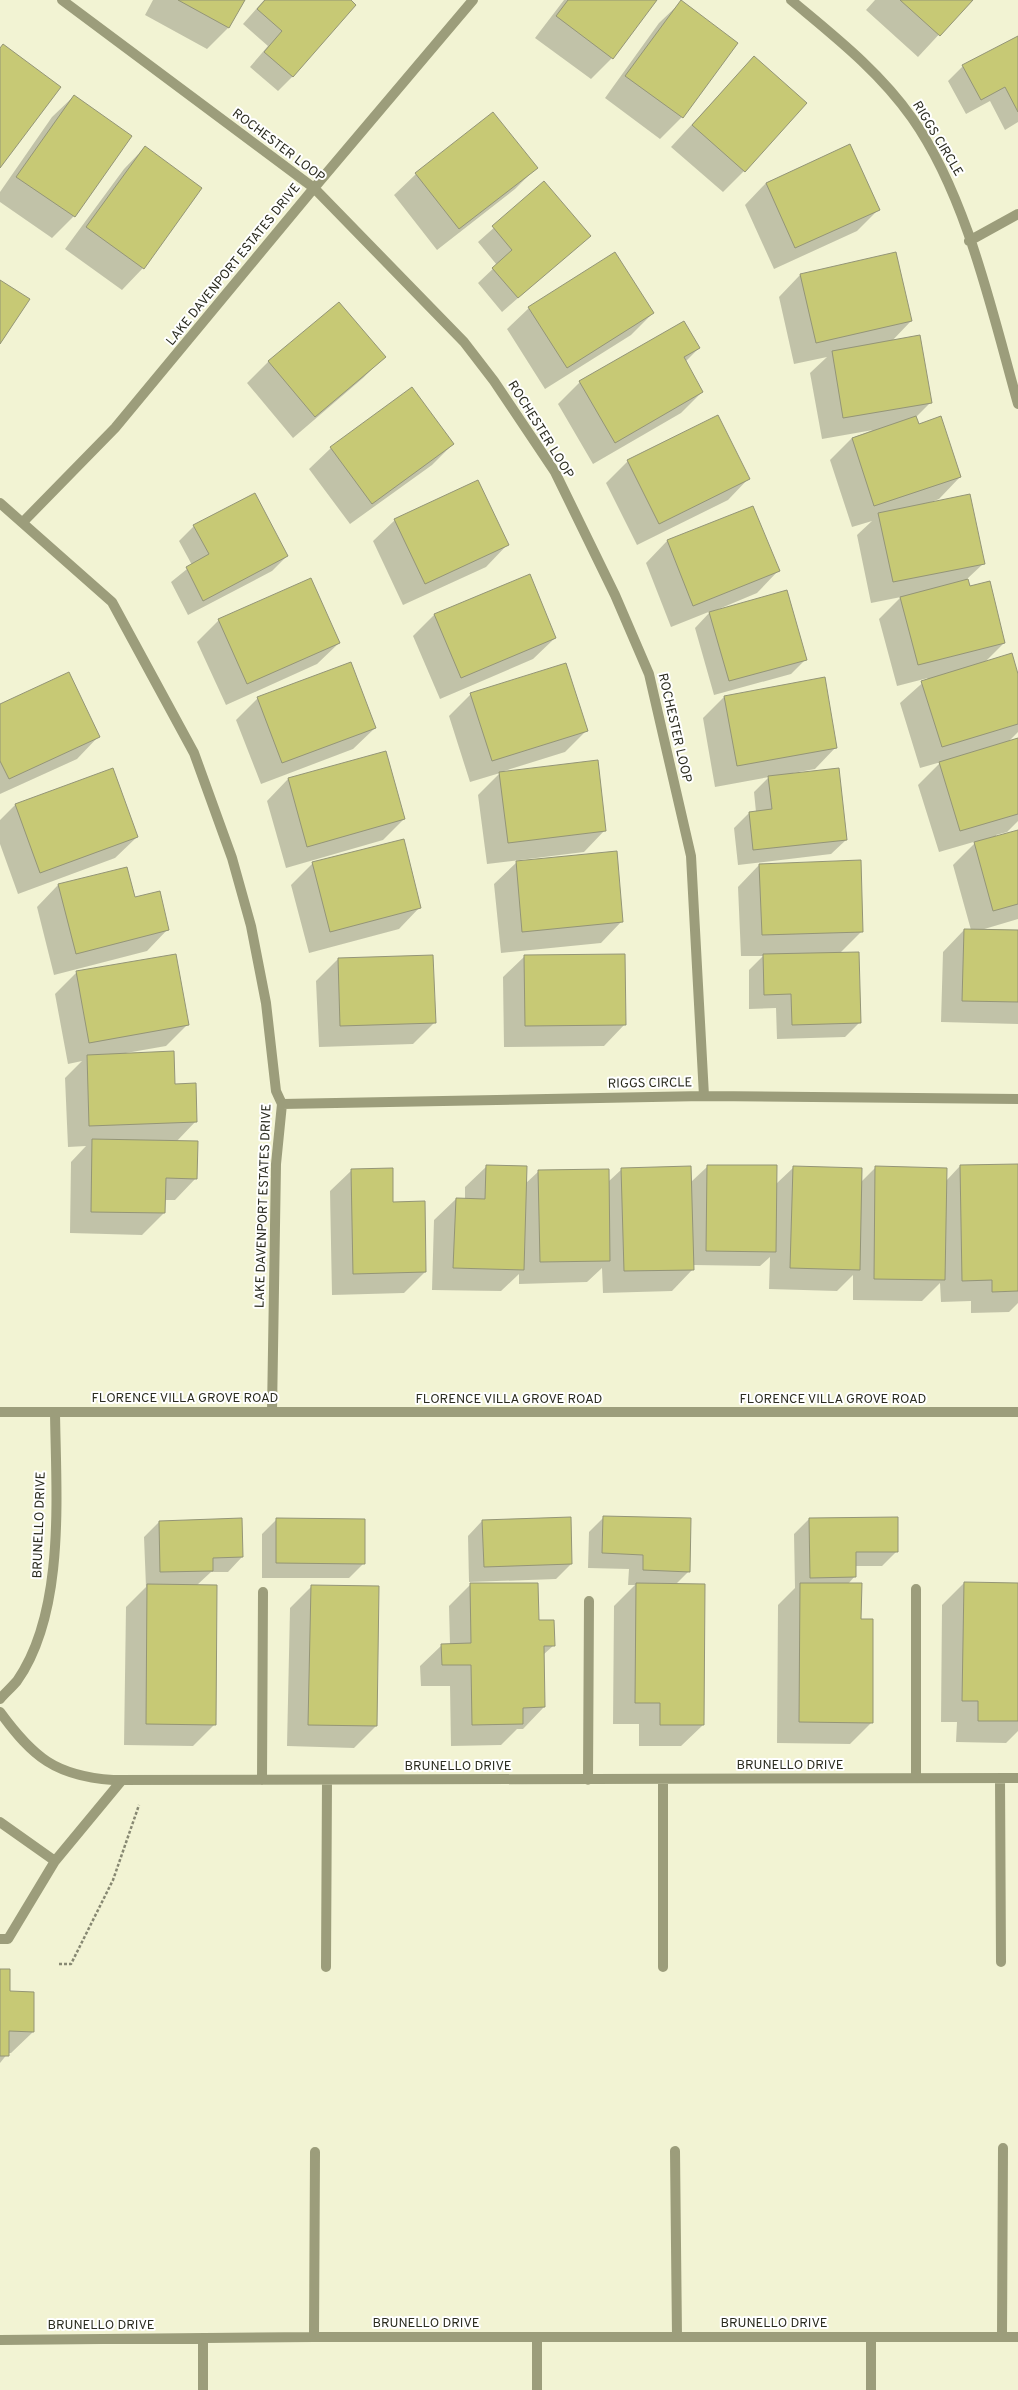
<svg xmlns="http://www.w3.org/2000/svg" width="1018" height="2390" font-family="Overpass,sans-serif">
	<rect width="100%" height="100%" fill="#f2f3d3"/>
	<path fill="#0003" d="M 153,0 L 244,0 L 229,27 L 207,49 L 145,15 Z
		M 264,0 L 349,0 L 293,76 L 278,91 L 250,67 L 268,46 L 243,24 Z
		M 564,0 L 656,0 L 612,58 L 591,79 L 535,38 Z
		M 875,0 L 971,0 L 918,57 L 866,10 Z
		M 681,2 L 682,117 L 660,139 L 605,98 L 659,23 Z
		M 1018,37 L 1018,122 L 1005,130 L 990,101 L 966,114 L 948,81 L 963,66 Z
		M 754,57 L 744,171 L 723,192 L 671,147 Z
		M 74,96 L 74,216 L 52,238 L 0,202 L 0,192 L 52,117 Z
		M 850,145 L 879,209 L 857,231 L 774,269 L 745,205 L 766,183 Z
		M 145,147 L 143,268 L 122,290 L 65,249 L 124,169 Z
		M 536,168 L 515,189 L 437,250 L 394,195 L 416,174 Z
		M 544,183 L 589,236 L 502,312 L 478,283 L 497,265 L 478,242 Z
		M 895,254 L 911,321 L 891,342 L 931,402 L 916,417 L 919,425 L 960,477 L 939,499 L 926,504 L 984,563 L 967,579 L 969,587 L 1004,643 L 984,663 L 1018,677 L 1018,732 L 1008,742 L 1018,739 L 1018,821 L 1007,832 L 996,835 L 996,837 L 1018,831 L 1018,919 L 981,930 L 1018,931 L 1018,1024 L 941,1022 L 943,952 L 964,930 L 971,930 L 953,865 L 977,841 L 939,852 L 918,785 L 941,762 L 920,768 L 900,703 L 928,678 L 897,686 L 879,619 L 901,597 L 871,603 L 857,535 L 872,521 L 852,527 L 830,460 L 852,438 L 873,430 L 822,439 L 810,373 L 827,357 L 794,364 L 779,297 L 800,275 Z
		M 339,303 L 384,357 L 363,378 L 293,438 L 247,383 L 268,362 Z
		M 529,308 L 653,313 L 631,335 L 545,389 L 507,329 Z
		M 683,322 L 699,348 L 685,362 L 702,392 L 681,413 L 593,464 L 558,404 L 580,382 Z
		M 453,444 L 432,465 L 350,524 L 309,469 L 331,448 Z
		M 628,461 L 749,478 L 728,500 L 637,545 L 606,483 Z
		M 752,507 L 778,571 L 757,593 L 714,611 L 806,659 L 791,674 L 714,695 L 695,628 L 711,611 L 671,627 L 646,563 L 667,541 Z
		M 395,520 L 507,545 L 486,567 L 403,605 L 373,541 Z
		M 194,526 L 287,556 L 272,571 L 188,615 L 171,582 L 192,565 L 179,541 Z
		M 435,614 L 555,638 L 533,659 L 440,699 L 413,636 Z
		M 219,620 L 339,643 L 317,664 L 226,705 L 197,642 Z
		M 471,694 L 586,731 L 565,752 L 504,771 L 605,830 L 584,852 L 487,864 L 478,795 L 500,773 L 470,782 L 449,716 Z
		M 724,697 L 836,747 L 815,769 L 793,773 L 846,840 L 831,854 L 738,865 L 734,828 L 749,813 L 756,812 L 754,792 L 769,777 L 715,787 L 703,718 Z
		M 258,698 L 375,728 L 353,749 L 261,784 L 236,720 Z
		M 0,705 L 98,737 L 77,759 L 0,794 Z
		M 112,770 L 137,837 L 115,858 L 18,894 L 0,844 L 0,820 L 15,805 Z
		M 288,779 L 404,819 L 383,840 L 286,868 L 267,801 Z
		M 517,862 L 622,921 L 601,943 L 501,953 L 494,884 Z
		M 313,863 L 420,907 L 399,929 L 309,953 L 291,885 Z
		M 759,865 L 862,931 L 840,953 L 860,1022 L 845,1037 L 777,1039 L 776,1008 L 749,1009 L 749,970 L 763,956 L 741,956 L 738,887 Z
		M 58,885 L 134,899 L 168,929 L 147,951 L 54,975 L 37,907 Z
		M 432,956 L 435,1022 L 413,1044 L 319,1047 L 316,981 L 338,959 Z
		M 525,956 L 625,1024 L 604,1046 L 504,1047 L 503,977 Z
		M 77,972 L 188,1024 L 166,1046 L 126,1053 L 196,1121 L 176,1142 L 196,1178 L 175,1200 L 164,1200 L 164,1213 L 142,1235 L 70,1233 L 71,1162 L 86,1146 L 68,1147 L 65,1078 L 82,1061 L 68,1064 L 55,994 Z
		M 1018,1165 L 1018,1303 L 1009,1312 L 971,1313 L 971,1301 L 941,1302 L 940,1283 L 922,1301 L 853,1300 L 853,1275 L 837,1291 L 769,1289 L 770,1257 L 760,1266 L 693,1265 L 693,1269 L 672,1291 L 603,1293 L 602,1268 L 587,1282 L 519,1284 L 519,1274 L 501,1291 L 432,1290 L 434,1220 L 456,1199 L 465,1199 L 465,1187 L 487,1166 L 525,1184 L 539,1171 L 608,1182 L 622,1169 L 691,1182 L 708,1166 L 776,1184 L 794,1167 L 861,1182 L 876,1167 L 946,1181 L 960,1166 Z
		M 352,1170 L 392,1203 L 425,1272 L 404,1293 L 332,1295 L 330,1191 Z
		M 604,1517 L 689,1571 L 675,1585 L 703,1725 L 681,1746 L 639,1746 L 639,1724 L 613,1724 L 614,1606 L 635,1585 L 628,1585 L 629,1569 L 588,1568 L 589,1532 Z
		M 277,1519 L 364,1563 L 349,1578 L 262,1578 L 262,1534 Z
		M 809,1519 L 897,1551 L 882,1566 L 855,1566 L 855,1576 L 848,1584 L 860,1620 L 872,1722 L 850,1744 L 777,1743 L 778,1605 L 795,1588 L 794,1534 Z
		M 241,1520 L 242,1557 L 228,1572 L 211,1572 L 197,1585 L 215,1724 L 193,1746 L 124,1745 L 126,1607 L 146,1587 L 144,1537 L 159,1522 Z
		M 482,1521 L 571,1564 L 556,1579 L 469,1582 L 468,1536 Z
		M 964,1583 L 1018,1584 L 1018,1731 L 1006,1743 L 956,1742 L 957,1722 L 941,1722 L 942,1605 Z
		M 471,1584 L 538,1621 L 554,1645 L 543,1655 L 544,1707 L 523,1729 L 517,1729 L 501,1745 L 451,1746 L 450,1686 L 421,1686 L 420,1666 L 442,1645 L 450,1645 L 449,1606 Z
		M 312,1586 L 376,1726 L 354,1748 L 287,1746 L 290,1608 Z
		M 0,1970 L 9,1992 L 33,2032 L 11,2053 L 8,2053 L 0,2063 Z"/>
	<path fill="#c7c975" stroke="#949577" d="M 178,0 L 245,0 L 229,28 Z
		M 265,0 L 351,0 L 356,5 L 293,77 L 264,52 L 282,31 L 257,9 Z
		M 568,0 L 657,0 L 613,59 L 556,16 Z
		M 681,0 L 738,43 L 683,118 L 625,76 Z
		M 900,0 L 973,0 L 940,36 Z
		M 1018,36 L 1018,112 L 1005,87 L 981,100 L 962,65 Z
		M 3,44 L 61,87 L 0,168 L 0,48 Z
		M 754,56 L 807,103 L 745,172 L 692,125 Z
		M 74,95 L 132,136 L 75,217 L 16,177 Z
		M 493,112 L 538,168 L 459,229 L 415,173 Z
		M 850,144 L 880,210 L 795,248 L 766,183 Z
		M 145,146 L 202,188 L 144,269 L 86,227 Z
		M 544,181 L 591,236 L 518,298 L 492,268 L 512,250 L 492,226 Z
		M 615,252 L 654,313 L 567,368 L 528,307 Z
		M 896,252 L 912,321 L 816,343 L 800,274 Z
		M 0,280 L 30,299 L 0,344 Z
		M 339,302 L 386,357 L 315,417 L 268,361 Z
		M 684,321 L 700,348 L 684,357 L 703,392 L 615,443 L 579,381 Z
		M 920,335 L 932,403 L 843,418 L 832,351 Z
		M 412,387 L 454,444 L 372,504 L 330,447 Z
		M 718,415 L 750,479 L 659,524 L 627,460 Z
		M 916,416 L 919,424 L 941,416 L 961,477 L 874,506 L 852,438 Z
		M 478,480 L 509,545 L 425,584 L 394,519 Z
		M 255,493 L 288,556 L 203,601 L 186,567 L 209,554 L 193,525 Z
		M 970,494 L 985,564 L 893,582 L 878,513 Z
		M 753,506 L 780,571 L 693,606 L 667,540 Z
		M 530,574 L 556,638 L 461,678 L 434,614 Z
		M 311,578 L 340,643 L 247,684 L 218,619 Z
		M 968,579 L 970,586 L 990,581 L 1005,643 L 918,665 L 900,597 Z
		M 787,590 L 807,660 L 729,681 L 709,612 Z
		M 1012,653 L 1018,674 L 1018,724 L 942,747 L 921,681 Z
		M 351,662 L 376,728 L 282,763 L 257,697 Z
		M 566,663 L 588,731 L 492,761 L 470,693 Z
		M 69,672 L 100,737 L 9,779 L 0,761 L 0,704 Z
		M 825,677 L 837,748 L 737,766 L 724,696 Z
		M 1018,738 L 1018,814 L 960,831 L 939,762 Z
		M 386,751 L 405,819 L 307,847 L 288,778 Z
		M 598,760 L 606,831 L 508,843 L 499,772 Z
		M 113,768 L 138,837 L 40,873 L 15,804 Z
		M 839,768 L 847,840 L 753,850 L 749,812 L 772,809 L 768,776 Z
		M 1018,830 L 1018,904 L 993,911 L 974,842 Z
		M 404,839 L 421,908 L 330,932 L 312,862 Z
		M 617,851 L 623,922 L 522,932 L 516,861 Z
		M 861,860 L 863,932 L 762,935 L 759,864 Z
		M 127,867 L 135,897 L 160,891 L 169,930 L 76,954 L 58,884 Z
		M 964,929 L 1018,930 L 1018,1002 L 962,1001 Z
		M 859,952 L 861,1023 L 792,1025 L 791,994 L 764,995 L 763,954 Z
		M 176,954 L 189,1025 L 89,1043 L 76,971 Z
		M 625,954 L 626,1025 L 525,1026 L 524,955 Z
		M 433,955 L 436,1023 L 340,1026 L 338,958 Z
		M 174,1051 L 175,1084 L 196,1083 L 197,1122 L 89,1126 L 87,1055 Z
		M 92,1139 L 198,1141 L 197,1179 L 166,1178 L 165,1213 L 91,1212 Z
		M 1018,1164 L 1018,1291 L 992,1292 L 992,1280 L 962,1281 L 960,1165 Z
		M 486,1165 L 527,1166 L 524,1270 L 453,1268 L 456,1198 L 485,1199 Z
		M 707,1165 L 777,1165 L 776,1252 L 706,1251 Z
		M 691,1166 L 694,1270 L 624,1271 L 621,1168 Z
		M 793,1166 L 862,1168 L 860,1270 L 790,1268 Z
		M 875,1166 L 947,1168 L 945,1280 L 874,1279 Z
		M 393,1168 L 393,1202 L 425,1201 L 426,1272 L 353,1274 L 351,1169 Z
		M 609,1169 L 610,1261 L 540,1262 L 538,1170 Z
		M 603,1516 L 691,1518 L 690,1572 L 643,1570 L 643,1555 L 602,1553 Z
		M 571,1517 L 572,1564 L 484,1567 L 482,1520 Z
		M 898,1517 L 898,1552 L 856,1552 L 856,1577 L 810,1578 L 809,1518 Z
		M 242,1518 L 243,1557 L 213,1558 L 213,1571 L 160,1572 L 159,1521 Z
		M 276,1518 L 365,1519 L 365,1564 L 276,1563 Z
		M 964,1582 L 1018,1583 L 1018,1721 L 978,1721 L 978,1701 L 962,1701 Z
		M 470,1583 L 538,1583 L 539,1620 L 554,1620 L 555,1646 L 544,1646 L 545,1707 L 523,1708 L 523,1724 L 472,1725 L 471,1665 L 442,1665 L 441,1644 L 471,1643 Z
		M 636,1583 L 705,1584 L 704,1725 L 660,1725 L 660,1703 L 635,1703 Z
		M 800,1583 L 862,1583 L 861,1619 L 873,1619 L 873,1723 L 799,1722 Z
		M 147,1584 L 217,1585 L 216,1725 L 146,1724 Z
		M 311,1585 L 379,1586 L 377,1726 L 308,1725 Z
		M 0,1969 L 10,1969 L 10,1991 L 34,1992 L 34,2032 L 9,2031 L 9,2056 L 0,2056 Z"/>
	<g fill="none" stroke-linecap="round" stroke-linejoin="round">
		<path stroke="#878872" stroke-width="2.5" stroke-dasharray="3 2" stroke-linecap="butt" d="M 59,1964 L 71,1964 L 113,1880 L 139,1805"/>
		<path stroke="#9c9d7b" stroke-width="10" d="M 0,1822 L 55,1861
			M 0,1939 L 8,1939 L 55,1861 L 122,1780"/>
		<path stroke="#9c9d7b" stroke-width="10" d="M 62,0 L 314,188 L 464,342 L 494,381 L 555,472 L 615,595 L 649,674 L 691,856 L 704,1096
			M 791,0 C 834,36 879,71 912,118 C 967,196 992,312 1018,404
			M 969,241 L 1018,214
			M 0,503 L 112,602 L 194,753 L 232,858 L 251,926 L 266,1003 L 276,1091 L 282,1104 L 276,1164 L 272,1412
			M 23,522 L 115,428 L 314,188 L 473,0
			M 282,1104 L 704,1096 L 1018,1099
			M 916,1589 L 916,1778
			M 0,1699 C 5,1693 12,1687 17,1681 C 66,1611 56,1493 55,1412
			M 0,1712 C 33,1757 55,1776 113,1780 L 1018,1778
			M 1000,1778 L 1001,1962
			M 262,1780 L 263,1592
			M 588,1780 L 589,1601
			M 663,1780 L 663,1967
			M 326,1967 L 327,1780
			M 675,2151 L 677,2337
			M 314,2337 L 315,2152
			M 537,2337 L 537,2390
			M 1002,2337 L 1003,2148
			M 203,2338 L 203,2390
			M 0,2340 L 314,2337 L 1018,2337
			M 871,2390 L 871,2337"/>
		<path stroke="#9c9d7b" stroke-width="10" d="M 0,1412 L 1018,1412"/>
	</g>
	<g text-anchor="middle" dominant-baseline="central" stroke-width="4" stroke-linejoin="round" paint-order="stroke">
		<g font-size="13" fill="#2a2b1f" stroke="#fff">
			<text transform="translate(937 139) rotate(59)">RIGGS CIRCLE</text>
			<text transform="translate(278 146) rotate(37)">ROCHESTER LOOP</text>
			<text transform="translate(234 265) rotate(-51)">LAKE DAVENPORT ESTATES DRIVE</text>
			<text transform="translate(540 430) rotate(58)">ROCHESTER LOOP</text>
			<text transform="translate(674 728) rotate(77)">ROCHESTER LOOP</text>
			<text transform="translate(650 1084) rotate(-1)">RIGGS CIRCLE</text>
			<text transform="translate(264 1206) rotate(-88)">LAKE DAVENPORT ESTATES DRIVE</text>
			<text x="185" y="1399">FLORENCE VILLA GROVE ROAD</text>
			<text x="509" y="1400">FLORENCE VILLA GROVE ROAD</text>
			<text x="833" y="1400">FLORENCE VILLA GROVE ROAD</text>
			<text transform="translate(40 1525) rotate(-88)">BRUNELLO DRIVE</text>
			<text x="790" y="1766">BRUNELLO DRIVE</text>
			<text x="458" y="1767">BRUNELLO DRIVE</text>
			<text x="426" y="2324">BRUNELLO DRIVE</text>
			<text x="774" y="2324">BRUNELLO DRIVE</text>
			<text x="101" y="2326">BRUNELLO DRIVE</text>
		</g>
	</g>
</svg>
